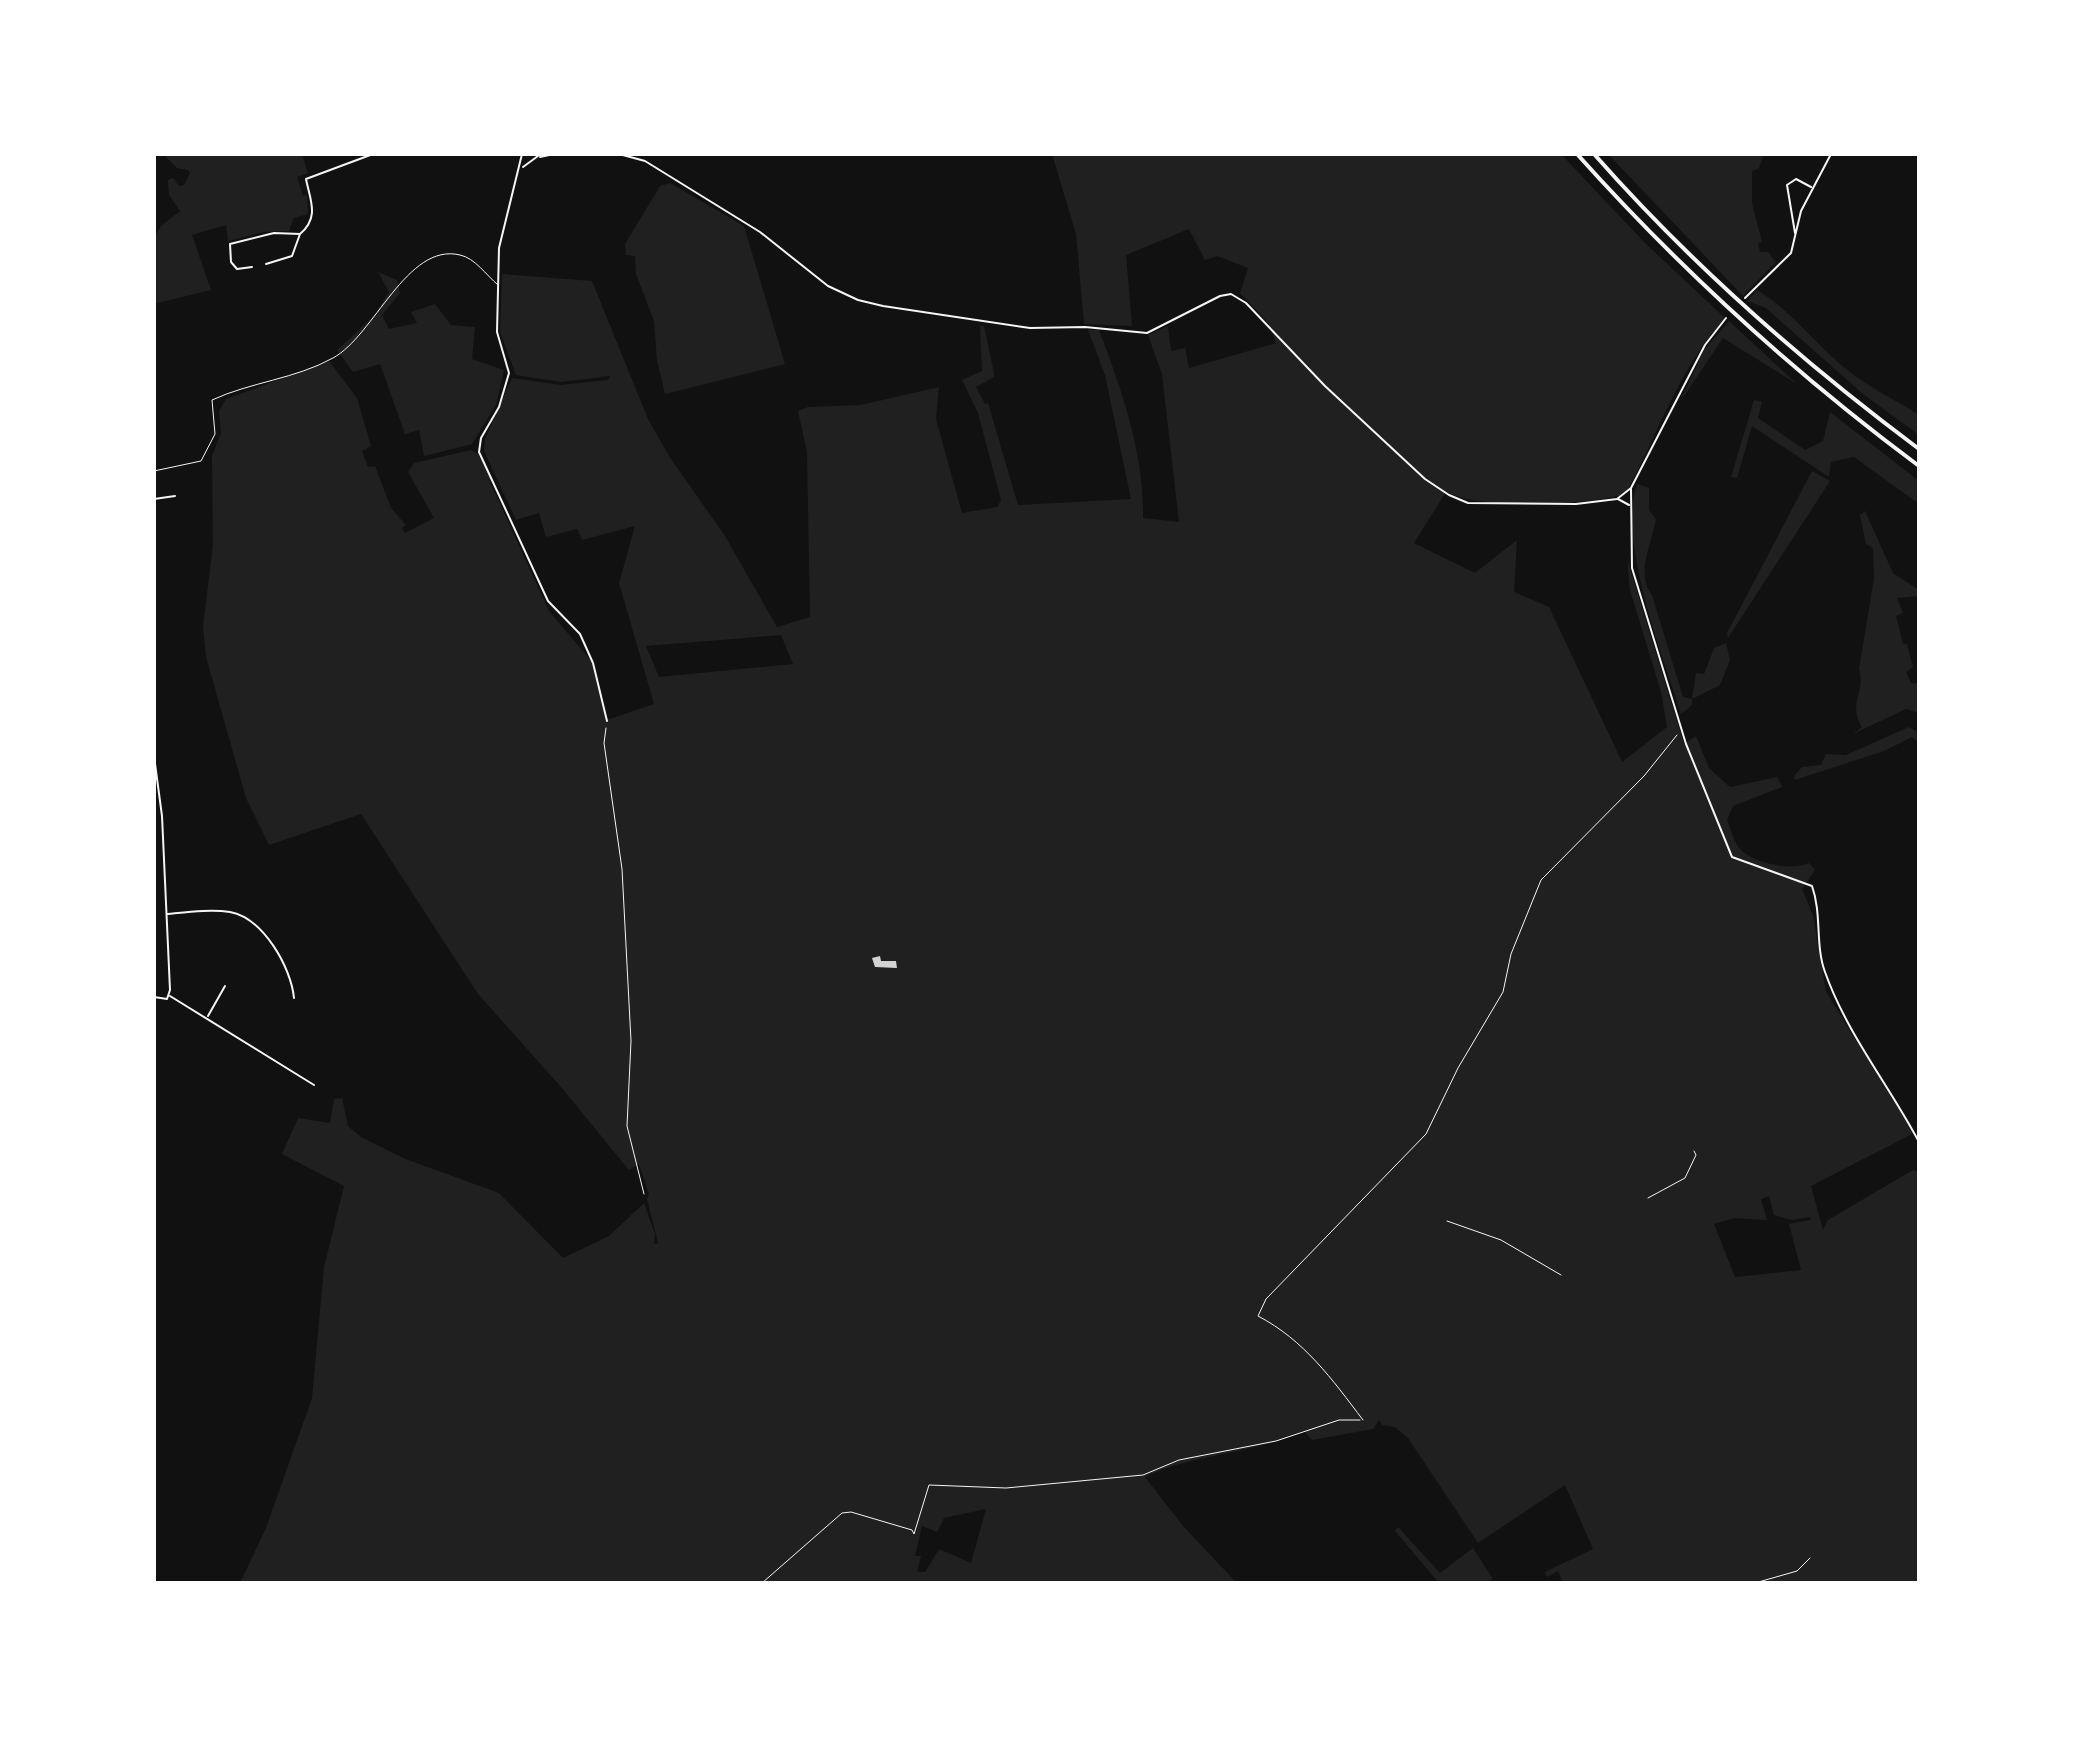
<svg xmlns="http://www.w3.org/2000/svg" width="2073" height="1737" font-family="Poppins,sans-serif">
	<rect width="100%" height="100%" fill="#111"/>
	<path fill="#202020" fill-rule="evenodd" d="M 163,154 L 302,154 L 308,173 L 297,177 L 303,196 L 307,195 L 308,214 L 294,218 L 289,231 L 264,232 L 228,241 L 226,225 L 192,235 L 211,290 L 154,304 L 154,238 L 161,226 L 180,211 L 169,195 L 168,180 L 173,178 L 179,186 L 184,185 L 190,173 L 188,170 L 177,168 Z
		M 1052,154 L 1561,154 L 1645,243 L 1725,318 C 1680,367 1659,431 1628,489 L 1618,496 C 1572,505 1488,511 1446,492 L 1414,543 L 1475,573 L 1517,540 L 1514,592 L 1549,607 L 1622,762 L 1667,727 L 1661,692 L 1630,590 L 1627,559 L 1684,744 L 1696,736 L 1709,768 L 1730,787 L 1777,777 L 1782,787 L 1733,806 L 1727,820 C 1731,829 1734,844 1741,850 C 1756,864 1792,871 1809,863 L 1815,870 L 1802,889 L 1813,915 L 1826,992 L 1914,1133 L 1811,1186 L 1823,1230 L 1828,1220 L 1913,1170 L 1919,1172 L 1919,1583 L 1563,1583 L 1558,1571 L 1547,1577 L 1545,1572 L 1593,1549 L 1565,1485 L 1478,1543 L 1408,1438 L 1395,1427 L 1382,1425 L 1379,1420 L 1373,1429 L 1312,1440 L 1304,1431 C 1253,1454 1195,1453 1145,1477 L 1183,1526 L 1237,1583 L 240,1583 L 266,1528 L 312,1398 L 324,1267 L 344,1186 L 282,1154 L 298,1118 L 330,1123 L 334,1099 L 342,1098 L 348,1126 L 361,1137 L 403,1158 L 499,1193 L 563,1258 L 609,1236 L 644,1203 L 655,1234 L 654,1244 L 658,1243 L 647,1199 L 649,1194 L 639,1164 L 629,1170 L 561,1087 L 478,994 L 361,814 L 269,845 L 246,798 L 206,657 L 203,626 L 213,545 L 212,456 L 221,433 L 219,411 L 226,399 L 329,361 L 357,398 L 371,446 L 362,451 L 368,467 L 375,466 L 391,508 L 406,525 L 402,528 L 405,533 L 434,518 L 408,472 L 414,463 L 471,450 L 478,454 L 492,478 L 489,480 L 549,611 L 593,663 L 607,720 L 654,704 L 619,583 L 635,526 L 582,540 L 577,529 L 546,537 L 539,513 L 516,520 L 484,451 L 485,439 L 512,378 L 561,385 L 608,380 L 610,376 L 561,382 L 516,375 L 500,332 L 502,274 L 592,281 L 648,419 L 669,456 L 725,536 L 777,627 L 810,617 L 807,452 L 798,411 L 808,407 L 861,405 L 939,387 L 936,419 L 962,513 L 997,507 L 1001,500 L 978,413 L 962,380 L 982,371 L 980,326 L 984,326 L 994,373 L 994,377 L 976,387 L 985,404 L 988,403 L 1018,505 L 1131,499 L 1105,375 L 1088,330 L 1099,330 C 1122,390 1144,453 1143,518 L 1179,522 L 1162,374 L 1148,335 L 1168,326 L 1171,351 L 1185,348 L 1189,368 L 1276,343 L 1269,324 L 1240,293 L 1248,268 L 1217,256 L 1205,260 L 1189,229 L 1126,255 L 1132,326 L 1084,324 L 1076,234 ZM 781,635 L 793,664 L 659,677 L 646,646 ZM 1769,1196 L 1774,1215 L 1791,1220 L 1811,1217 L 1810,1220 L 1789,1224 L 1801,1270 L 1735,1277 L 1714,1224 L 1734,1218 L 1767,1220 L 1761,1199 ZM 986,1509 L 971,1563 L 939,1549 L 925,1572 L 917,1572 L 921,1556 L 915,1556 L 922,1526 L 937,1532 L 944,1518 Z
		M 1608,154 L 1764,154 L 1759,168 L 1752,171 L 1752,203 L 1762,242 L 1758,243 L 1760,252 L 1768,252 L 1776,262 L 1743,296 Z
		M 670,183 L 744,226 L 785,364 L 665,394 L 657,361 L 654,321 L 636,274 L 635,256 L 626,255 L 625,244 L 660,186 Z
		M 378,272 L 397,280 L 400,293 L 382,315 L 389,329 L 417,323 L 411,312 L 435,304 L 451,325 L 475,327 L 472,359 L 504,370 L 496,405 L 472,444 L 424,456 L 419,430 L 405,434 L 380,364 L 353,372 L 337,350 L 374,316 L 389,292 Z
		M 1757,290 C 1788,308 1812,340 1840,364 C 1867,387 1891,397 1919,415 L 1919,435 L 1863,394 L 1766,308 L 1747,301 Z
		M 1729,321 L 1797,384 L 1723,338 L 1680,402 L 1704,350 Z
		M 1754,400 L 1762,402 L 1758,418 L 1805,450 L 1823,441 L 1830,412 L 1919,481 L 1919,504 L 1854,457 L 1831,462 L 1829,477 L 1752,426 L 1737,478 L 1731,477 Z
		M 1812,471 L 1830,481 L 1728,638 L 1727,633 Z
		M 1637,484 L 1649,488 L 1649,510 L 1656,519 C 1652,543 1635,574 1652,595 L 1683,697 L 1692,699 L 1696,673 L 1704,674 L 1714,648 L 1726,643 L 1730,660 L 1720,685 L 1692,699 L 1692,705 L 1681,714 C 1663,656 1617,542 1637,484 Z
		M 1865,511 L 1893,573 L 1919,590 L 1919,596 L 1897,598 L 1903,613 L 1896,616 L 1903,644 L 1907,644 L 1913,667 L 1906,672 L 1911,683 L 1919,684 L 1919,713 L 1906,709 L 1853,734 L 1862,727 C 1847,704 1866,693 1859,669 L 1874,578 L 1873,548 L 1866,544 L 1860,515 Z
		M 1909,727 L 1916,731 L 1919,743 L 1912,737 L 1884,751 L 1795,780 L 1794,776 L 1802,767 L 1821,765 L 1826,754 L 1846,755 Z
		M 1398,1527 L 1440,1573 L 1473,1548 L 1493,1579 L 1486,1583 L 1439,1583 L 1395,1531 Z"/>
	<path fill="#d3d3d3" d="M 880,956 L 881,961 L 896,961 L 897,968 L 875,967 L 872,958 Z"/>
	<g fill="none" stroke-linecap="round" stroke-linejoin="round">
		<path stroke="#f5f5f5" stroke-width="1" d="M 606,728 L 604,743 L 622,869 L 631,1041 L 627,1126 L 644,1194
			M 1648,1198 L 1685,1178 L 1696,1155 L 1694,1151
			M 1447,1221 L 1501,1240 L 1561,1275
			M 1363,1420 C 1332,1379 1304,1340 1258,1316 L 1266,1299 L 1426,1134 L 1458,1068 L 1503,992 L 1511,954 L 1541,880 L 1644,776 L 1677,735
			M 762,1583 L 842,1513 L 851,1512 L 912,1530 L 914,1534 L 929,1485 L 1006,1488 L 1143,1475 L 1179,1460 L 1276,1441 L 1339,1420 L 1360,1420
			M 1755,1583 L 1797,1571 L 1810,1558"/>
		<path stroke="#f5f5f5" stroke-width="1" d="M 154,471 L 201,461 L 215,434 L 212,400 C 251,382 295,379 333,358 C 374,336 407,242 460,255 C 475,258 486,275 498,285"/>
		<path stroke="#f5f5f5" stroke-width="2" d="M 522,154 L 499,248 L 497,332 L 509,373 L 499,407 L 481,438 L 479,452 L 548,601 L 580,634 L 593,663 L 607,721
			M 619,154 L 645,161 L 760,232 L 828,286 L 858,300 L 883,306 L 1030,328 L 1085,327 L 1147,333 L 1220,296 L 1231,294 L 1246,303 L 1325,386 L 1425,479 L 1449,495 L 1468,503 L 1576,504 L 1617,499 L 1631,488 L 1705,345 L 1726,318
			M 540,157 L 554,154
			M 523,167 L 538,156
			M 1795,233 L 1787,185 L 1796,179 L 1811,187
			M 266,264 L 292,256 L 300,234
			M 252,267 L 237,269 L 231,262 L 230,244 L 274,233 L 300,234 C 320,217 310,200 306,179 L 373,154
			M 1745,298 L 1791,253 L 1801,211 L 1831,154
			M 1631,489 L 1632,568 L 1686,744 L 1732,857 L 1812,886 C 1822,914 1815,945 1825,972 C 1847,1034 1889,1085 1919,1142
			M 154,499 L 175,496
			M 1618,499 L 1629,505
			M 154,756 L 162,816 L 170,990 L 167,999 L 154,997
			M 168,914 C 188,912 211,909 230,912 C 263,918 291,967 294,998
			M 170,996 L 314,1085
			M 208,1016 L 225,986"/>
		<path stroke="#f5f5f5" stroke-width="4" d="M 1577,154 C 1681,270 1794,373 1919,466
			M 1594,154 C 1691,264 1801,361 1919,449"/>
	</g>
	<rect width="2073" height="1737" fill="none" stroke="#ffffff" stroke-width="312"/>
</svg>
